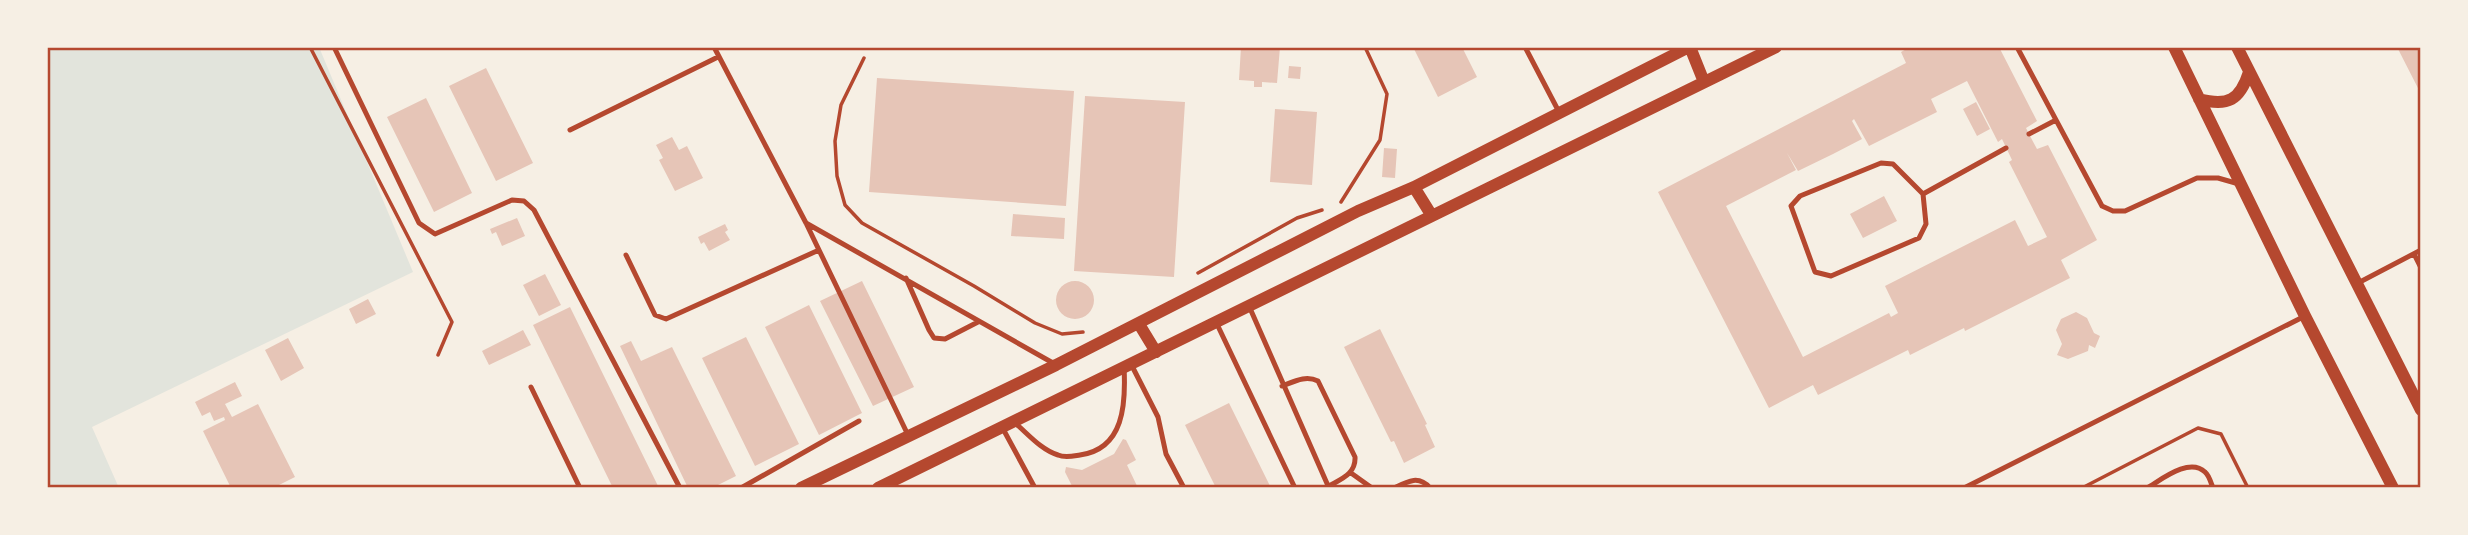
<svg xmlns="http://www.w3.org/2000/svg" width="2468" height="535" font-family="'Fira Sans',sans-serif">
	<rect width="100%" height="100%" fill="#f6efe4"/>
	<path fill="#e2e4dc" d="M 47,47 L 319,47 L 413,272 L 92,427 L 119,488 L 47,488 Z"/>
	<path fill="#e6c5b7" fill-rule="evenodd" d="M 1241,47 L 1280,47 L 1277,83 L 1262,82 L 1262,87 L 1254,87 L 1254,81 L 1239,80 Z
		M 1413,47 L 1462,47 L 1477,77 L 1438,97 Z
		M 1910,47 L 1999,47 L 2037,121 L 2026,128 L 2029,134 L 2037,149 L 2048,145 L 2097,240 L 2061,260 L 2070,278 L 1965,331 L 1964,328 L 1910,355 L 1908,350 L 1818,395 L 1813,385 L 1769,408 L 1658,192 L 1906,63 L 1901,52 ZM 1967,81 L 1998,142 L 2002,139 L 2012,160 L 2009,162 L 2047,237 L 2028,246 L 2015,220 L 1885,286 L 1898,313 L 1891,317 L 1889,313 L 1803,357 L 1726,206 L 1796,170 L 1787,153 L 1798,171 L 1833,154 L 1862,139 L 1852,121 L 1854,119 L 1869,146 L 1937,112 L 1931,99 Z
		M 2397,47 L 2421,47 L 2421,94 Z
		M 1289,66 L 1301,67 L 1300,79 L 1288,78 Z
		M 486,68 L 533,163 L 496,181 L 449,86 Z
		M 877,78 L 1074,91 L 1066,206 L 869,192 Z
		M 1085,96 L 1185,102 L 1174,277 L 1074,271 Z
		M 426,98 L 472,193 L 434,212 L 387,117 Z
		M 1976,102 L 1990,129 L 1977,136 L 1963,109 Z
		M 1275,109 L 1317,112 L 1312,185 L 1270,182 Z
		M 672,137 L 679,150 L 687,146 L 703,178 L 675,191 L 659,160 L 663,158 L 656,145 Z
		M 1384,148 L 1397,149 L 1395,178 L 1382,177 Z
		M 1884,196 L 1897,221 L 1863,238 L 1850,214 Z
		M 1013,214 L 1065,218 L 1064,239 L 1011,236 Z
		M 517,218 L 525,236 L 502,246 L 496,232 L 492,234 L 490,229 Z
		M 725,224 L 728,230 L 725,232 L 730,240 L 709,251 L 704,242 L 701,244 L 698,237 Z
		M 545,274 L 561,305 L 539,316 L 523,285 Z
		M 862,281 L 914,387 L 873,406 L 820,301 Z
		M1056 300a19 19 0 1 1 38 0a19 19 0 1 1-38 0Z
		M 368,299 L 376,314 L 356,324 L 349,309 Z
		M 809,305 L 862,413 L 819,435 L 765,327 Z
		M 570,307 L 659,488 L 613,488 L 533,325 Z
		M 2076,312 L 2087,318 L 2094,333 L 2100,336 L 2095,348 L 2089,345 L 2088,351 L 2068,359 L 2057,355 L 2062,344 L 2056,330 L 2061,319 Z
		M 1380,329 L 1427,424 L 1425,425 L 1435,447 L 1404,463 L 1394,441 L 1391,442 L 1344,347 Z
		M 523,330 L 531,345 L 489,365 L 482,351 Z
		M 746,337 L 799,444 L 755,466 L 702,358 Z
		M 288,338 L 304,368 L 281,381 L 265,350 Z
		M 631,341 L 641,361 L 672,347 L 736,476 L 712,488 L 688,488 L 620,346 Z
		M 235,382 L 242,396 L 225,404 L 232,417 L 258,404 L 295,477 L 273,488 L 231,488 L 203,431 L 225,420 L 224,417 L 214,421 L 210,412 L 202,416 L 195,402 Z
		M 1229,403 L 1271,488 L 1216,488 L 1185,425 Z
		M 1123,439 L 1126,440 L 1136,460 L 1127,465 L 1138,488 L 1073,488 L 1065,472 L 1066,467 L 1082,470 L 1114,454 Z"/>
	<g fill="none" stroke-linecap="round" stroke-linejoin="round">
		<path stroke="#b5482f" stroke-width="3.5" d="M 310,47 L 452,322 L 438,355
			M 864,58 L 841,105 L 835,141 L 837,176 L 845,205 L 862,223 L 974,286 L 1035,323 L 1062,334 L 1083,332
			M 1341,202 L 1380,140 L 1387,94 L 1365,47
			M 1198,273 L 1297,218 L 1322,210
			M 2082,488 L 2198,428 L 2221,434 L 2248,488"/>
		<path stroke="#b5482f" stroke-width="5" d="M 334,47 L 419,223 L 435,234 L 512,200 L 524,201 L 534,210 L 680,488
			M 714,47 L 806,223 L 908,435
			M 1525,47 L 1559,112
			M 2017,47 L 2102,206 L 2113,211 L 2125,211 L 2197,178 L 2218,178 L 2239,184
			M 570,130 L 718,57
			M 2029,134 L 2056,120
			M 1881,163 L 1893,164 L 1923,194 L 1926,224 L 1919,238 L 1831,276 L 1815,272 L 1791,206 L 1800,196 Z
			M 1923,194 L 2006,148
			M 806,223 L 1053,363
			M 2414,254 L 2421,268
			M 626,255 L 655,315 L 666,319 L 819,250
			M 906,278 L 929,330 L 934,338 L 945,339 L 978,322
			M 2358,283 L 2421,250
			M 1249,306 L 1329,488
			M 1216,322 L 1295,488
			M 1131,364 L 1158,417 L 1166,454 L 1184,488
			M 1282,386 C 1295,381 1306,375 1318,381 L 1355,457 C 1356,474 1341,479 1329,486
			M 531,387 L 580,488
			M 1014,422 C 1027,433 1041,450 1058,455 C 1065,458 1073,456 1080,455 C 1124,449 1126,404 1124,367
			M 1002,427 L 1035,488
			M 1351,473 L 1372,488
			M 741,488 L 859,421
			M 1394,488 C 1408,481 1419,475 1430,488
			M 1964,488 L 2305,316
			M 2147,488 C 2161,480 2189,457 2205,472 C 2209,475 2211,483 2213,488"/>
		<path stroke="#b5482f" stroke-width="12" d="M 1690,47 L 1704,82
			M 2174,47 L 2305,316 L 2393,488
			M 2237,47 L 2421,410
			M 2199,99 C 2228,107 2240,100 2249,72
			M 1414,187 L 1432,216
			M 1139,324 L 1156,352
			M 801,488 L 1056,365 L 1358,211 L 1414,187 L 1689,47
			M 878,488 L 1776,47"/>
	</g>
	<rect width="2468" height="535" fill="none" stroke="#f6efe4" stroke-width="98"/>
	<rect x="49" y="49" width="2370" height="437" fill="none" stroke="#b5482f" stroke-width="2.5"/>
</svg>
